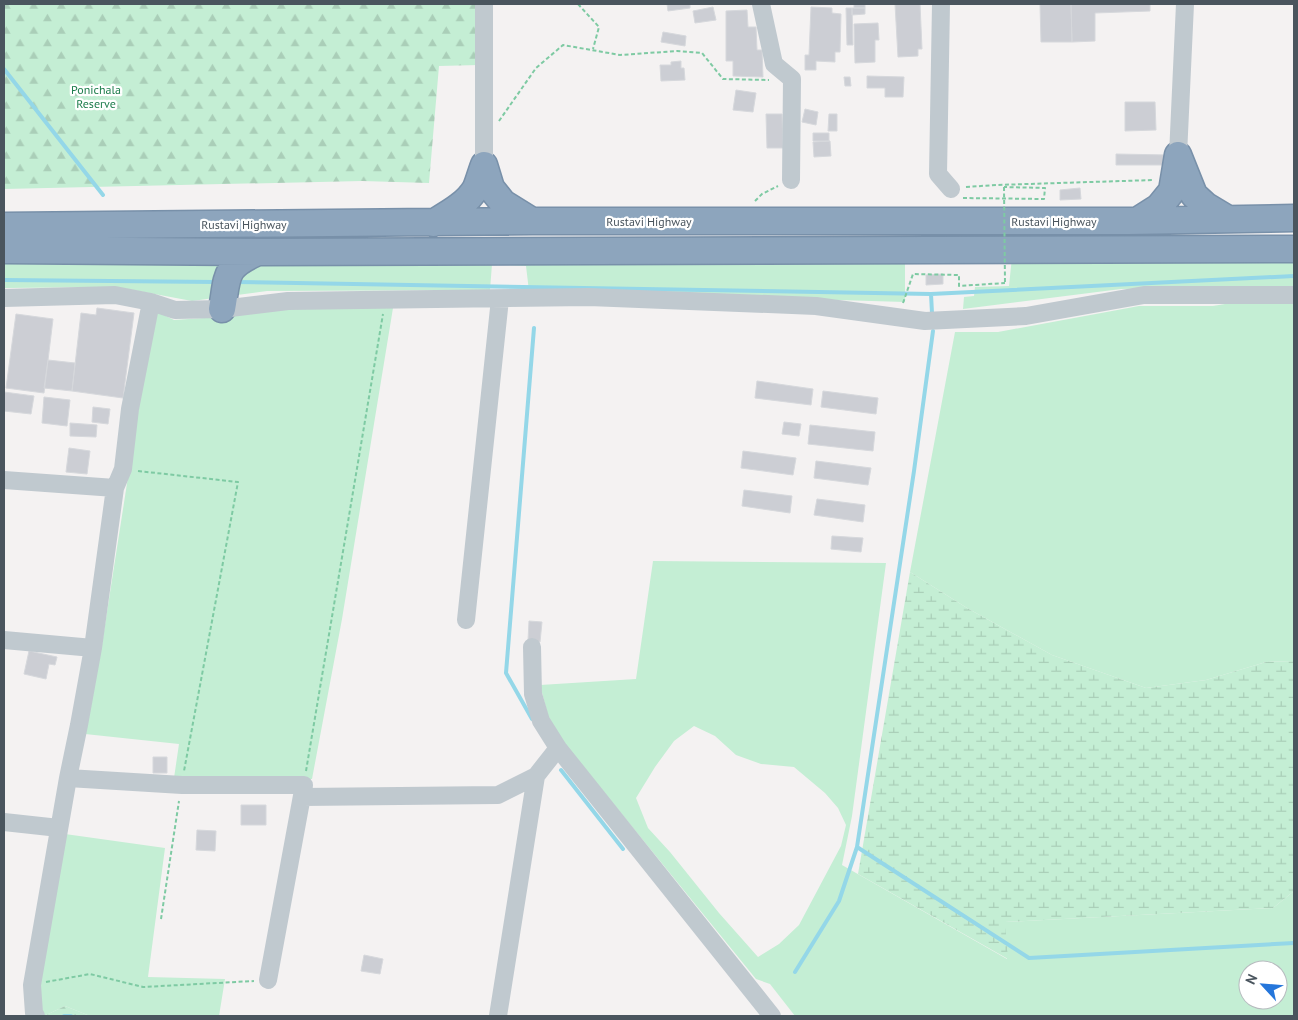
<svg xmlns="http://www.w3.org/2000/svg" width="1298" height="1020" font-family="'PT Sans',sans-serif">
	<defs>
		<pattern id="forest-firs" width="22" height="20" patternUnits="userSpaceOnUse" patternTransform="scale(1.25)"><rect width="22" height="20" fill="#c4eed4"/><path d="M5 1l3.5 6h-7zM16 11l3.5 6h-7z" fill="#aaceb8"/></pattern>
		<pattern id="wetland-marsh" width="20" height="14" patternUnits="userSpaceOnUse" patternTransform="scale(1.25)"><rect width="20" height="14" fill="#c4eed4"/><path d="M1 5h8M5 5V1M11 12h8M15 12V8" fill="none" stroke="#aaceb8"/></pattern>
	</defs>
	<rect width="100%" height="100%" fill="#f4f2f2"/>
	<path fill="#c4eed4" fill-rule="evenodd" d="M 4,256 L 905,261 L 905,302 L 529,291 L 526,266 L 492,264 L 490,290 L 267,291 L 192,301 L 117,287 L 4,288 Z
		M 1294,256 L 1294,286 L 1121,289 L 963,309 L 964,297 L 974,296 L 975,287 L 1009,286 L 1012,257 Z
		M 1267,297 L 1294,297 L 1294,661 L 1266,662 L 1206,680 L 1146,688 L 1052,655 L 967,608 L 910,572 L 955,332 L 998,332 L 1139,306 L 1213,306 Z
		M 288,306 L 393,308 L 342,619 L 312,779 L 174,778 L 179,744 L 85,734 L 102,644 L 154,310 L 174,320 L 219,317 Z
		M 653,561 L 886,563 L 852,816 L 842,865 L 1007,959 L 1004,922 L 1273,908 L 1294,891 L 1294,1016 L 795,1016 L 770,984 L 756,979 L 551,727 L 540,685 L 636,679 ZM 694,726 L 715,736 L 736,755 L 761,764 L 794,767 L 825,793 L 838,808 L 846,825 L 841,846 L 799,925 L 779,944 L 758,957 L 719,913 L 670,852 L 648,828 L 636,798 L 655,767 L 674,741 ZM 1248,970 L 1278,970 L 1278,1000 L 1248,1000 Z
		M 65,834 L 165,848 L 148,977 L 225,979 L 219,1016 L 90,1016 L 65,1006 L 44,1016 L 38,1006 L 40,977 Z"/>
	<path fill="url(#forest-firs)" d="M 4,4 L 479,4 L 479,65 L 439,66 L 429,183 L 362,181 L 4,189 Z
		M 65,1006 L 90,1016 L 44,1016 Z"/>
	<path fill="url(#wetland-marsh)" d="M 910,572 L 967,608 L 1052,655 L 1146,688 L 1206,680 L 1266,662 L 1294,661 L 1294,891 L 1273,908 L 1005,922 L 1008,959 L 858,874 Z"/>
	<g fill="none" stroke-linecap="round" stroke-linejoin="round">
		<path stroke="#94d7e8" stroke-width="4" d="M 4,69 L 103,195
			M 4,280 L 216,282
			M 236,282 L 931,294 L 1294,276
			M 931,294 L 932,313
			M 532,719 L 506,673 L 534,328
			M 561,770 L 623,849
			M 857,847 L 1029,958 L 1294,943
			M 795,972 L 839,901 L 857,847 L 914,471 L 933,331
			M 64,1016 L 71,1016"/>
	</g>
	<path fill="#ccced4" stroke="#d6d8dc" d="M 667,4 L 690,4 L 690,8 L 668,11 Z
		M 854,4 L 865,4 L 865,8 L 854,8 Z
		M 895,4 L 920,4 L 922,49 L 918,49 L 918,56 L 898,57 Z
		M 1040,4 L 1071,4 L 1072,42 L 1041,42 Z
		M 1071,4 L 1150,4 L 1150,11 L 1095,13 L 1095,41 L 1072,42 Z
		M 713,7 L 716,20 L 695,23 L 693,11 Z
		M 811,7 L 832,8 L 832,13 L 841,14 L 840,52 L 835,52 L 835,62 L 816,61 L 816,70 L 805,70 L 805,55 L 809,55 Z
		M 846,8 L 852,8 L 853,45 L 847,45 Z
		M 852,8 L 865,8 L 865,14 L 852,15 Z
		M 747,10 L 748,27 L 756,27 L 757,50 L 762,50 L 763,77 L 733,76 L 733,61 L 726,61 L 726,11 Z
		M 878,23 L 879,40 L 875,40 L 875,62 L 855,63 L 854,24 Z
		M 663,32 L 686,36 L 685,46 L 661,42 Z
		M 681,61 L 681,68 L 684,68 L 685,80 L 661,81 L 660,65 L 671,65 L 671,62 Z
		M 867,76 L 904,77 L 903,97 L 885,97 L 885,88 L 867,88 Z
		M 844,77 L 850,77 L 851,86 L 845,86 Z
		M 736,90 L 756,93 L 753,112 L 733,110 Z
		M 1125,102 L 1155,102 L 1156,130 L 1125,131 Z
		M 805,109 L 818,112 L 816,125 L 802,122 Z
		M 766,114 L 782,114 L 783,148 L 767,148 Z
		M 829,114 L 837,114 L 837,131 L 828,131 Z
		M 813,133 L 829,133 L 829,141 L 813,141 Z
		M 830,141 L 831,156 L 814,157 L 813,142 Z
		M 1116,154 L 1168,155 L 1168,165 L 1116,165 Z
		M 1080,188 L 1081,199 L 1060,200 L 1060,190 Z
		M 943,274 L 943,284 L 926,285 L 926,275 Z
		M 97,308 L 134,313 L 123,398 L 72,391 L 81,313 L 96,315 Z
		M 16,314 L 53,319 L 44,393 L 6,388 Z
		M 48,360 L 75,363 L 72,391 L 44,388 Z
		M 757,381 L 813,389 L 811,405 L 755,398 Z
		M 823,391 L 878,398 L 876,414 L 821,407 Z
		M 4,392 L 34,396 L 31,414 L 4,411 Z
		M 44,397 L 70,400 L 67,426 L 42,423 Z
		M 93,407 L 110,409 L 108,424 L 92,422 Z
		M 784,422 L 801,424 L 799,436 L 782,434 Z
		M 70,423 L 97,425 L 96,437 L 70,436 Z
		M 810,425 L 875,432 L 873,451 L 808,444 Z
		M 69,448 L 90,451 L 87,474 L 66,472 Z
		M 743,451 L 796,458 L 793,475 L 741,468 Z
		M 816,461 L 871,468 L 868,485 L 814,478 Z
		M 744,490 L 792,496 L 790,513 L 742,506 Z
		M 817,499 L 865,505 L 863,522 L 814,515 Z
		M 832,536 L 863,538 L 861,552 L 831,549 Z
		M 529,621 L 542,622 L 540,642 L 528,641 Z
		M 29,651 L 57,657 L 55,665 L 49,664 L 46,679 L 24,674 Z
		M 153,757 L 167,757 L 167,773 L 153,773 Z
		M 241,805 L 266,805 L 266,825 L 241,825 Z
		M 197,830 L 216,831 L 215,851 L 196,850 Z
		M 364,955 L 383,959 L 380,974 L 361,971 Z"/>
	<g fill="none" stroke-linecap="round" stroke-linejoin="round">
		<g stroke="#7890a9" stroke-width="29">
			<path id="highway" d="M 1178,155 L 1194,195 L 1206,206 L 1226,218
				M 1137,221 L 1159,207 L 1172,191 L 1178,155
				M 433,223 C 448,214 467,204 476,188 C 479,181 481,173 484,165 L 491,188 L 503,203 L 532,221
				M 4,226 L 532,221 L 1128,221 L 1294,218
				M 4,250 L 258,252 L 1294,249
				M 222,309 C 228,276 223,267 258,252"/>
		</g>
		<path stroke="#7ecaa3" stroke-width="2" stroke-dasharray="4 2.5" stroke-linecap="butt" d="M 578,4 L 599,27 L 593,49
			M 499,121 L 536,68 L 563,45 L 620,55 L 677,51 L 702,53 L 723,79 L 769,80
			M 966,187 L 996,185 L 1154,180
			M 963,198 L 1044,199 L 1045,188 L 1004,187
			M 755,201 L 762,194 L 778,186
			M 903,303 L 913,274 L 959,275 L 959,286 L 1005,283
			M 138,471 L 238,482 L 184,771
			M 306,771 L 383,314
			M 161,919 L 179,801
			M 46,982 L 90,974 L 143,987 L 254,981"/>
		<path stroke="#c0c9cf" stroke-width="18" d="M 484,4 L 484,165
			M 761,4 L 774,64 L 792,79 L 791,180
			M 941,4 L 938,174 L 951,189
			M 1178,155 L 1185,4
			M 4,298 L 115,295 L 151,302 L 175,310 L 222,309 L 288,301 L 589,297 L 816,306 L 925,321 L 1026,316 L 1144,295 L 1294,295
			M 4,480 L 115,488
			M 466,620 L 500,299
			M 4,640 L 93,648
			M 532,647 L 533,694 L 541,721 L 558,748 L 772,1016
			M 68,778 L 182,785 L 304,785 L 268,980
			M 302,797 L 498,795 L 536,776 L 558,748
			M 4,822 L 59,828
			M 36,1016 L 34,1013 L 32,985 L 68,778 L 79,725 L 93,648 L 115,488 L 123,469 L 130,409 L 151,302
			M 498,1016 L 536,776"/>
		<use href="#highway" stroke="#8da5bd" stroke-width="26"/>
		<path stroke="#7ecaa3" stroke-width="2" stroke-dasharray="4 2.5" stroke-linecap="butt" d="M 1004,187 L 1005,283"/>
	</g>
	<g text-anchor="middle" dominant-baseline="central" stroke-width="4.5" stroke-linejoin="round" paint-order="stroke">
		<g font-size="12" fill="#1d7d4c" stroke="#fff">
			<text x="96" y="89">Ponichala<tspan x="96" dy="14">Reserve</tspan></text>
		</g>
		<g font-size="12" fill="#4a555e" stroke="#fff">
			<text x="649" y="221">Rustavi Highway</text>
			<text x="1054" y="221">Rustavi Highway</text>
			<text x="244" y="224">Rustavi Highway</text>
		</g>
	</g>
	<rect width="1298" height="1020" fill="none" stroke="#4a555e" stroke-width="10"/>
	<g transform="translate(1263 985) rotate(296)"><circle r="24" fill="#ffffff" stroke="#b7bbbf"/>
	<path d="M0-4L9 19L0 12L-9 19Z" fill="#2576db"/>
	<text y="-8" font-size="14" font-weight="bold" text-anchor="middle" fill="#4a555e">N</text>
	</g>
</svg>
